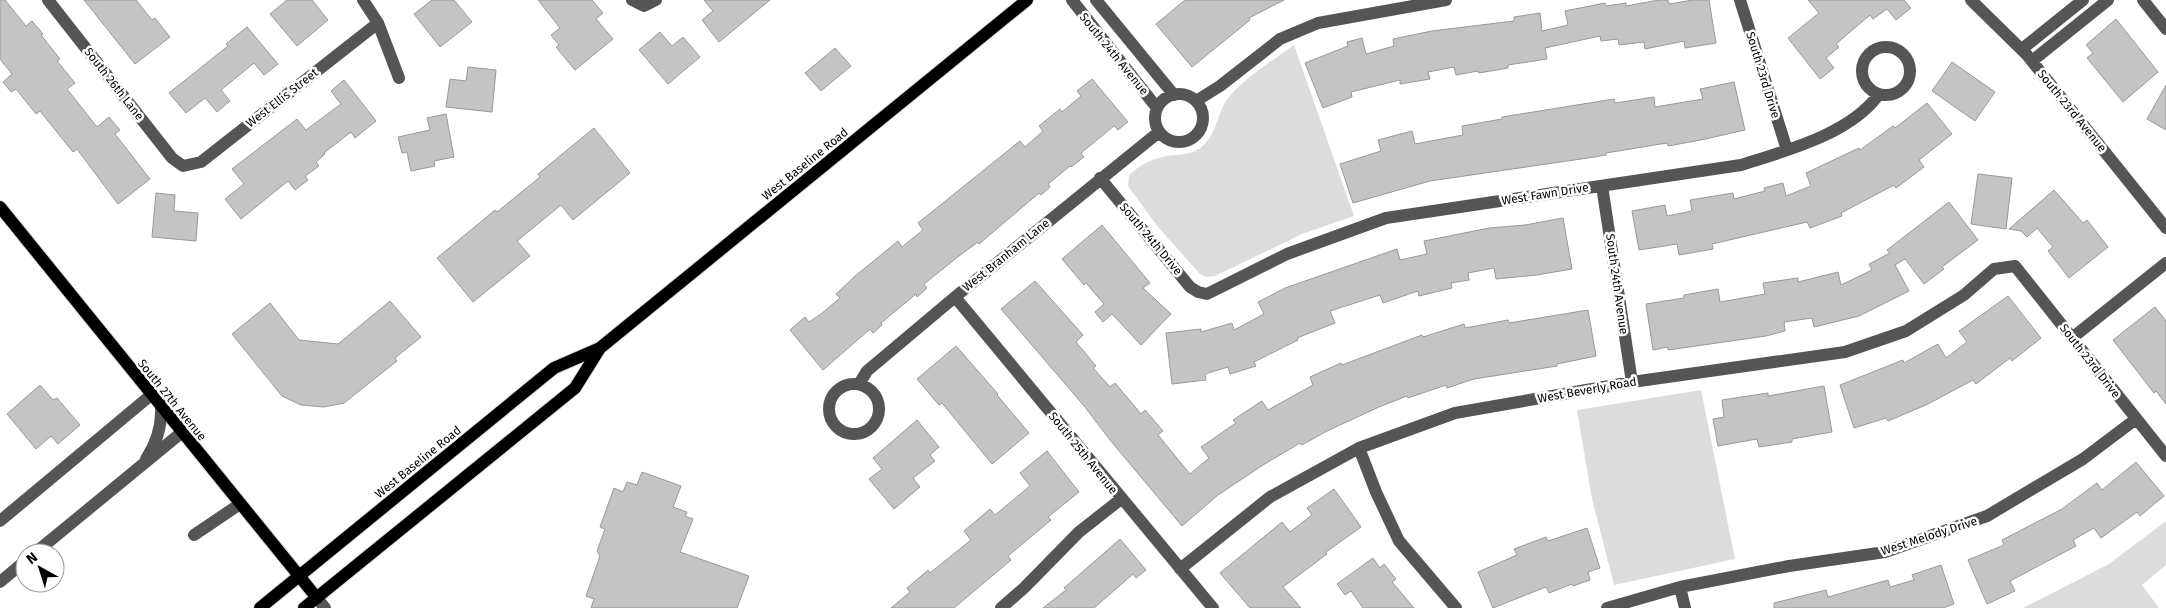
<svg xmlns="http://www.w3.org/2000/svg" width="2166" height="608" font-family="'Fira Sans',sans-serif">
	<rect width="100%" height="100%" fill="#fff"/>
	<path fill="#dcdcdc" d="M 1294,45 L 1354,216 L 1302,234 L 1215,276 L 1206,277 L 1200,274 L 1158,227 L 1128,186 L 1129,175 C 1139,166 1149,160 1162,157 C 1175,154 1188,156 1199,149 C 1217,137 1216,113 1229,97 C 1247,76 1272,61 1294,45 Z
		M 1701,390 L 1735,559 L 1614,585 L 1592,499 L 1577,410 Z
		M 2166,521 L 2166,565 L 2142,585 L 2159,608 L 2023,608 L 2109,564 Z"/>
	<path fill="#c4c4c4" stroke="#999" d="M 0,0 L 5,0 L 26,26 L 32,21 L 43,34 L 41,35 L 60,59 L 57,61 L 75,83 L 67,89 L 97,127 L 109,117 L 120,130 L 115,134 L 150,179 L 118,204 L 77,149 L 73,152 L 40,111 L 36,114 L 16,89 L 11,92 L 3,82 L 12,74 L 0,59 Z
		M 84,0 L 136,0 L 152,20 L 155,18 L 170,37 L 135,64 Z
		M 287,0 L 312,0 L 328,20 L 297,46 L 270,14 Z
		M 432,0 L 454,0 L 472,22 L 440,47 L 414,14 Z
		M 538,0 L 592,0 L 603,13 L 596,19 L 613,39 L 575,70 L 556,47 L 559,45 L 551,35 L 560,28 Z
		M 704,0 L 770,0 L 719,42 L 702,20 L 713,11 Z
		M 1185,0 L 1284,0 L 1249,18 L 1250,20 L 1192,67 L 1156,24 Z
		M 1659,0 L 1668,0 L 1669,4 L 1693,0 L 1709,0 L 1716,43 L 1685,48 L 1684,41 L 1645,49 L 1644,42 L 1619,45 L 1618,39 L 1601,41 L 1600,36 L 1545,48 L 1547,59 L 1508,65 L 1508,68 L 1479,73 L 1478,71 L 1456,75 L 1454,67 L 1428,72 L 1430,79 L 1400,84 L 1400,80 L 1351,92 L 1352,97 L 1323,108 L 1305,63 L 1348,46 L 1347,42 L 1362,38 L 1366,54 L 1394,46 L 1393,39 L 1432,31 L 1514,21 L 1514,17 L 1540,13 L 1542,31 L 1568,25 L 1565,11 L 1605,3 L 1606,6 L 1626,3 L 1626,6 Z
		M 1808,0 L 1904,0 L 1911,8 L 1896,20 L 1887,9 L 1873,19 L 1870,15 L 1836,44 L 1839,47 L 1826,58 L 1834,68 L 1820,79 L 1788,38 L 1819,13 Z
		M 2116,19 L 2158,72 L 2123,102 L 2087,58 L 2093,53 L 2086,45 Z
		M 247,27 L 278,64 L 264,75 L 254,63 L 221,90 L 230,101 L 217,112 L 205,98 L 186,113 L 169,93 L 228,46 L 226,44 Z
		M 660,32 L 672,46 L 683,37 L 700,57 L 668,84 L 639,50 Z
		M 835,48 L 851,66 L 821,91 L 805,73 Z
		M 1952,62 L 1995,92 L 1975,121 L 1932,91 Z
		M 468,67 L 496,70 L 492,112 L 446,107 L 450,79 L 466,81 Z
		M 1092,79 L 1128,122 L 1118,130 L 1114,126 L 1081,153 L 1084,157 L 1071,167 L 1070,166 L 1048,184 L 1050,187 L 1041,195 L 1039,193 L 979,244 L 978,242 L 959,256 L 924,284 L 927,288 L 917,297 L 916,294 L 881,323 L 882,325 L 873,333 L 870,329 L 823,370 L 790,330 L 805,317 L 809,322 L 821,314 L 840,298 L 836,294 L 854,277 L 898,241 L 902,247 L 923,230 L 918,223 L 1020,141 L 1025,147 L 1043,131 L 1039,126 L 1060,109 L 1062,112 L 1081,96 L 1077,91 Z
		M 344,80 L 376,121 L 355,138 L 351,132 L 324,153 L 325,154 L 316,162 L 319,166 L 305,176 L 308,180 L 295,190 L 288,181 L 241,219 L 225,199 L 244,184 L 232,169 L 297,119 L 306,130 L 341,104 L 331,91 Z
		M 1734,82 L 1745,130 L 1701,140 L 1668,146 L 1667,143 L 1606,153 L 1606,155 L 1588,158 L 1430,181 L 1353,203 L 1340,164 L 1381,151 L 1378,140 L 1412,131 L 1415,144 L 1463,135 L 1462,126 L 1502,119 L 1502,117 L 1614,99 L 1615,103 L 1654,97 L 1655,107 L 1703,99 L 1700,89 Z
		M 2166,85 L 2166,130 L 2147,119 Z
		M 1927,103 L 1952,134 L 1919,160 L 1924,167 L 1896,188 L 1894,185 L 1841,213 L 1842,216 L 1810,228 L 1807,222 L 1712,244 L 1713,249 L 1679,255 L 1677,244 L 1639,250 L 1632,211 L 1665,205 L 1667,216 L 1692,211 L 1690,200 L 1733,193 L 1734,199 L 1765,191 L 1764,188 L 1783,183 L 1786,196 L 1811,186 L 1806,173 L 1859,148 L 1860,150 L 1893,126 L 1895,128 Z
		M 446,114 L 454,157 L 434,161 L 435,166 L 411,171 L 407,152 L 402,153 L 398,137 L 430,130 L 427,118 Z
		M 594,128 L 630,173 L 573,220 L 561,205 L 517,241 L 530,256 L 473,302 L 437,258 L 495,210 L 497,212 L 540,177 L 538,174 Z
		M 1978,174 L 2012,178 L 2006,229 L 1971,224 Z
		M 2054,190 L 2083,223 L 2087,220 L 2108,247 L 2069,278 L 2048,251 L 2053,247 L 2037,228 L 2027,237 L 2021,231 L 2009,229 Z
		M 156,193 L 175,195 L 174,211 L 198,213 L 196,241 L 152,237 Z
		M 1949,202 L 1978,240 L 1942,267 L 1944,269 L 1924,284 L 1905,259 L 1895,265 L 1909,291 L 1859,316 L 1814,327 L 1812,318 L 1784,322 L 1785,331 L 1766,336 L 1668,350 L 1668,347 L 1653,350 L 1646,304 L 1684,298 L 1684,295 L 1718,289 L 1720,302 L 1765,294 L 1763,283 L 1798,278 L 1798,282 L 1838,272 L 1841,285 L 1872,270 L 1869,264 L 1890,253 L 1887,250 Z
		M 1563,218 L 1572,269 L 1537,275 L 1496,279 L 1494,268 L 1468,273 L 1469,280 L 1451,283 L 1452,288 L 1419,296 L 1418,291 L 1383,303 L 1380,295 L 1330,311 L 1335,323 L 1297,338 L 1298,340 L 1254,362 L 1256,366 L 1230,374 L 1228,367 L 1205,374 L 1206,380 L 1172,384 L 1166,333 L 1201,329 L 1201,332 L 1232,323 L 1234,330 L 1264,314 L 1258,302 L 1285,288 L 1397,249 L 1400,260 L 1427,254 L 1424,241 L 1489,228 L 1525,225 Z
		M 1102,225 L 1150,283 L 1143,288 L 1171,314 L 1141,345 L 1112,314 L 1103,322 L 1095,312 L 1104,304 L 1086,283 L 1084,285 L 1062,259 Z
		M 1035,281 L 1083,335 L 1076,342 L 1096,366 L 1093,368 L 1110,387 L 1115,383 L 1141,414 L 1145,410 L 1163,431 L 1158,435 L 1190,474 L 1209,458 L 1201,447 L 1236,423 L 1233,420 L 1262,401 L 1268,410 L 1313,385 L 1310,377 L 1341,363 L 1342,365 L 1422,335 L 1423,337 L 1464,324 L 1465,328 L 1508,320 L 1509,323 L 1588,310 L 1596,356 L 1557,364 L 1557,366 L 1474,379 L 1447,388 L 1446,385 L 1408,398 L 1407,396 L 1379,407 L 1327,431 L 1302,445 L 1300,443 L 1263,465 L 1218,495 L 1182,526 L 1110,440 L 1085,407 L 1001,309 Z
		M 2008,296 L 2041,338 L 2012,361 L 2010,358 L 1976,384 L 1973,380 L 1926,405 L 1888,421 L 1886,418 L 1854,428 L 1840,385 L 1903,360 L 1904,363 L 1938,344 L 1946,358 L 1967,342 L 1959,331 Z
		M 390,301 L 421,337 L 395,358 L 397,361 L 344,403 L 324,407 L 301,405 L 282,396 L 232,334 L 270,303 L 299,340 L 338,344 Z
		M 2155,307 L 2166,321 L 2166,404 L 2156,391 L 2154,393 L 2113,340 Z
		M 956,346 L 998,394 L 997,395 L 1029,433 L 992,464 L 942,403 L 939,405 L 917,379 Z
		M 40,385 L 53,400 L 57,398 L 80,425 L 58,444 L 51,436 L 36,449 L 7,414 Z
		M 1824,386 L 1832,432 L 1792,439 L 1792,442 L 1759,447 L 1757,439 L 1718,446 L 1713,419 L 1724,417 L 1722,400 L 1768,393 L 1768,396 Z
		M 917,420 L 939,447 L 930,455 L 935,461 L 913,478 L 920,487 L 894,509 L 869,479 L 882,469 L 873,458 Z
		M 1047,451 L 1079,492 L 1048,517 L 1051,520 L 1008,556 L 1011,560 L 954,608 L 891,608 L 910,592 L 907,588 L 928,570 L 930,573 L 971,540 L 964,531 L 990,509 L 995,515 L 1030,486 L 1020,473 Z
		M 2136,462 L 2164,496 L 2140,516 L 2137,512 L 2101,538 L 2094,528 L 2073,540 L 2076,546 L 2010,581 L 2015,591 L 1987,604 L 1968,560 L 2004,545 L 2002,540 L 2062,509 L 2097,483 L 2102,490 Z
		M 642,472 L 681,486 L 673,507 L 687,512 L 685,516 L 693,519 L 680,552 L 749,576 L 737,608 L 591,608 L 594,599 L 586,596 L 600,556 L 597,551 L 605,529 L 600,527 L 614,488 L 623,492 L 627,482 L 637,485 Z
		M 1334,489 L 1361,527 L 1326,552 L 1327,554 L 1283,587 L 1301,608 L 1250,608 L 1220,573 L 1282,522 L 1290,532 L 1312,515 L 1307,508 Z
		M 1587,528 L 1600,568 L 1588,572 L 1590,580 L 1573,586 L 1572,584 L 1549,593 L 1546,587 L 1493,608 L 1478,572 L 1517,555 L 1514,549 L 1546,537 L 1548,541 Z
		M 1120,539 L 1146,570 L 1136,578 L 1133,574 L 1094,608 L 1043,608 L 1066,590 L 1064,588 Z
		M 1373,558 L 1380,568 L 1384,564 L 1396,579 L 1392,582 L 1414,608 L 1363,608 L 1351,591 L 1345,595 L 1337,584 Z
		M 1941,565 L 1954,604 L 1943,608 L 1774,608 L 1774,603 L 1826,590 L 1828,597 L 1888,580 L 1890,587 L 1914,580 L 1912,575 Z"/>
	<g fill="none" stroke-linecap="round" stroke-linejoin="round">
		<g stroke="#dbdbdb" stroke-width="14">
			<path id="major" d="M 0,207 L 317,598
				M 260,608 L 554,368 L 600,348 L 1027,0
				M 304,608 L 575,388 L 600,348"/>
		</g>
		<path stroke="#555" stroke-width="12" d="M 48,0 L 172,158 L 183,166 L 201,162 L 378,23
			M 363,0 L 378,23 L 399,78
			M 632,0 L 644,6 L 656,0
			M 1072,0 L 1157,108
			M 1096,0 L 1174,95
			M 1740,0 L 1787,150
			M 1971,0 L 2027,55 L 2166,228
			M 2143,0 L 2166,29
			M1862 71a24 24 0 1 1 48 0a24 24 0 1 1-48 0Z
			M 2022,49 L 2083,0
			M 2032,61 L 2108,0
			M1155 118a24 24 0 1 1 48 0a24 24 0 1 1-48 0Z
			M 1196,101 L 1220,86 L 1280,39 L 1318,23 L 1446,0
			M 1100,178 L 1190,287 L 1198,292 L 1207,294 L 1287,254 L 1386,218 L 1741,165 C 1785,151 1851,134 1879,94
			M 1602,186 L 1632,382
			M 955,297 L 1213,608
			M 2072,338 L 2166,263
			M829 409a25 25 0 1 1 50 0a25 25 0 1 1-50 0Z
			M 859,384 L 867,371 L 955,297 L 1159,132
			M 1359,448 L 1376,492 L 1399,541 L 1456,608
			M 146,459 C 156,444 162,426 161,407
			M 0,521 L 151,395
			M 194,535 L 240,504
			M 35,553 L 181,433
			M 1180,569 L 1270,497 L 1359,448 L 1455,413 L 1632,382 L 1845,352 L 1906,331 L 1964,295 L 1994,269 L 2015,266 L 2166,456
			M 0,582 L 25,561
			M 1680,587 L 1685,608
			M 317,598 L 325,608
			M 1001,608 L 1024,588 L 1079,532 L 1121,499
			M 1607,608 L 1680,587 L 1789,566 L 1885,552 L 1987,516 L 2083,459 L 2136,419"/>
		<use href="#major" stroke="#000" stroke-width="12"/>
	</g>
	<g text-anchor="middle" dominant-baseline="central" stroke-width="5" stroke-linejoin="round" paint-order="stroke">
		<g font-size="12" fill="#000" stroke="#fff">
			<text transform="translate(1114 54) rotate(51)">South 24th Avenue</text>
			<text transform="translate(1763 75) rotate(73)">South 23rd Drive</text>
			<text transform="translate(114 84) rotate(52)">South 26th Lane</text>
			<text transform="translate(282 98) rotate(-38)">West Ellis Street</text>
			<text transform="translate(2072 111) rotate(51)">South 23rd Avenue</text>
			<text transform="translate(805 164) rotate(-39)">West Baseline Road</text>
			<text transform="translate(1545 194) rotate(-9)">West Fawn Drive</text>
			<text transform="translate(1151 239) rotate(50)">South 24th Drive</text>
			<text transform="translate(1006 255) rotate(-39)">West Branham Lane</text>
			<text transform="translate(1617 284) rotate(82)">South 24th Avenue</text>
			<text transform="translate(2090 361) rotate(52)">South 23rd Drive</text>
			<text transform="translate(1587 390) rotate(-10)">West Beverly Road</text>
			<text transform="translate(172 400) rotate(51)">South 27th Avenue</text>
			<text transform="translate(1083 453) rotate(51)">South 25th Avenue</text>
			<text transform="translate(418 462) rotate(-39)">West Baseline Road</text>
			<text transform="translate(1929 536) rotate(-18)">West Melody Drive</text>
		</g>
	</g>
	<g transform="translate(40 568) rotate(321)"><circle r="24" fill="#ffffff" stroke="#999999"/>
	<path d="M0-4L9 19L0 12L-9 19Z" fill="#000000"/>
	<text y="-8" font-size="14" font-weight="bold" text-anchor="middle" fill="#000000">N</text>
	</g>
</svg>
